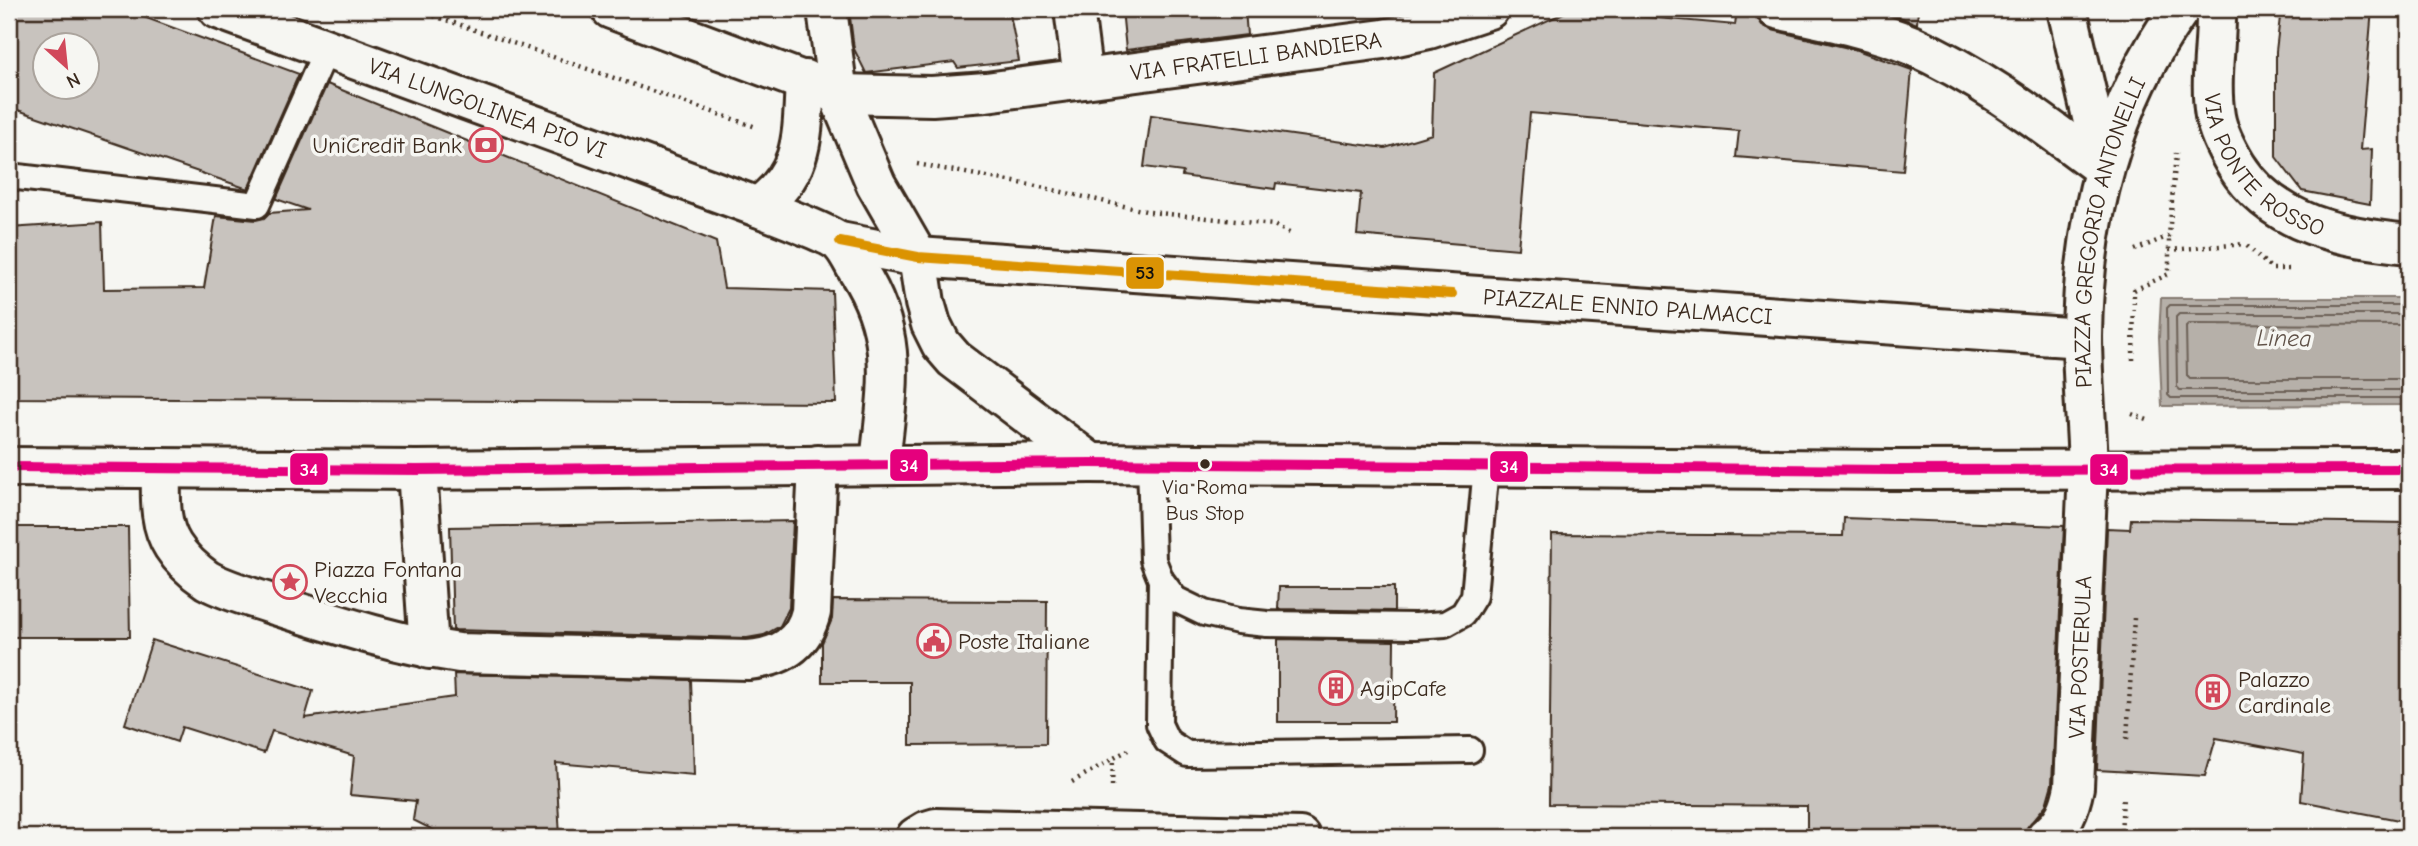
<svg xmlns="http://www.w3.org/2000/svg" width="2418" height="846" font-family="'Comic Neue',sans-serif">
	<rect width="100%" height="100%" fill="#f6f6f2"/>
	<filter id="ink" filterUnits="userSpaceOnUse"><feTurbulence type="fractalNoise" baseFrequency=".0143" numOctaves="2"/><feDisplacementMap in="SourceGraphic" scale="14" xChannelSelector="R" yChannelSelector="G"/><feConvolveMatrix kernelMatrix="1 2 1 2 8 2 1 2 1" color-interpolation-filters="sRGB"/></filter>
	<g filter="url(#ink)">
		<path fill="#b6b0a9" stroke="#857a71" stroke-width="2" d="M 2161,298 L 2409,298 L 2409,405 L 2162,406 L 2159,337 Z"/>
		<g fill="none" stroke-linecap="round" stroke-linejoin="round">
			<path stroke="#6c6056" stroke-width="2" d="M 2409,305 L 2170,305 L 2167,308 L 2168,395 L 2171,398 L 2409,398
				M 2409,314 L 2179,314 L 2176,317 L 2177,387 L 2180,390 L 2409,390
				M 2409,325 L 2189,324 L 2186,327 L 2187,376 L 2190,379 L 2409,379"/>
		</g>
		<path fill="#c8c3be" stroke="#3b2a1e" stroke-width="2" fill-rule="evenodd" d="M 9,9 L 122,9 L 299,74 L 248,189 L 9,107 ZM 46,46 L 88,46 L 88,88 L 46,88 Z
			M 849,9 L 1009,9 L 1019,61 L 958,68 L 954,62 L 866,73 L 854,49 Z
			M 1122,9 L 1245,9 L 1247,35 L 1126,50 Z
			M 1737,9 L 1756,9 L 1756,16 L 1762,25 L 1772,30 L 1857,50 L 1912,70 L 1903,171 L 1736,157 L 1739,131 L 1530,113 L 1518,249 L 1357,235 L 1361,193 L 1276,183 L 1275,189 L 1182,176 L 1183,172 L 1144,167 L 1151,115 L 1385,148 L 1432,134 L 1434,73 L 1570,10 L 1735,25 Z
			M 1872,9 L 1918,9 L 1917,24 L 1902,18 Z
			M 2281,9 L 2372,9 L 2360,150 L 2372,149 L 2370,204 L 2302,191 L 2276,157 L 2276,51 Z
			M 327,84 L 716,242 L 724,288 L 832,291 L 836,403 L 9,398 L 9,228 L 102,222 L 104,289 L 204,288 L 216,216 L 256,220 L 264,218 L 269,213 L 308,210 L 276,199 Z
			M 1844,518 L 2064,526 L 2052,784 L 2046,805 L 2026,829 L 2015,835 L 2002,837 L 1807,836 L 1807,806 L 1549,804 L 1552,534 L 1843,536 Z
			M 2131,519 L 2409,523 L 2409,822 L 2301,801 L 2304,754 L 2216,738 L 2205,776 L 2097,770 L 2107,528 L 2130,529 Z
			M 793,521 L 789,608 L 780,626 L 764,635 L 747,638 L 453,630 L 450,527 Z
			M 9,527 L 128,527 L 130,637 L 9,637 Z
			M 1279,587 L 1394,587 L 1394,611 L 1278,609 Z
			M 833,600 L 1047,601 L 1046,744 L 910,745 L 910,682 L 822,682 L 822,643 L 832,619 Z
			M 1278,639 L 1394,641 L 1393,722 L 1278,722 Z
			M 152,640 L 313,691 L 305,718 L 455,697 L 454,674 L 691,680 L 694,775 L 556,763 L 560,837 L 447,837 L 413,820 L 416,801 L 350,795 L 354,756 L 272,731 L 264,753 L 182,727 L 177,742 L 125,724 Z"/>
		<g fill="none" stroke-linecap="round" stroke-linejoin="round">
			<g stroke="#3b2a1e" stroke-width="30">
				<path id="service" d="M 18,177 L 257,205 L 327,48
					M 1150,463 L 1153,560 L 1161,580 L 1175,599 L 1204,613 L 1238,621 L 1267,624 L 1415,626 L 1445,624 L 1463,614 L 1474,596 L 1486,467
					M 1161,580 L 1159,724 L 1167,741 L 1187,754 L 1470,750"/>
			</g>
			<g stroke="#3b2a1e" stroke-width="44">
				<g id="minor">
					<path id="s1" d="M 218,9 L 758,207 C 773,213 833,235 841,244 C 848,251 853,263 858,271 C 901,338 887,390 880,464"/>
					<path id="s2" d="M 611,9 L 838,94 L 932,96 L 986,92 L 1383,39 L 1429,29 L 1489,9"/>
					<path d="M 827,9 L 838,94 L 876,184 L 918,257 L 925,303 L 931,324 L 941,344 L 954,359 L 1091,463"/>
					<path d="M 1074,9 L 1083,79"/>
					<path d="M 1777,9 C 1820,19 1871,28 1911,45 C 1982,76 2042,123 2104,169"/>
					<path d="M 2067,9 L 2104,169"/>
					<path id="s3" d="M 2216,9 C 2217,45 2209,80 2215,116 C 2218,133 2227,150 2236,165 C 2274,226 2343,237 2409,244"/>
					<path d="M 758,207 C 806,172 802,134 805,80"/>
					<path id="s4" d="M 840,242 L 918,257 L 2082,338"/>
					<path d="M 161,468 C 161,494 158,523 173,546 C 182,560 194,571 207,580 C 229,592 255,598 278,606 C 338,625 396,644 459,653 L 748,660 C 780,657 803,645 811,612 L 818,465"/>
					<path d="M 417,470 L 429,649"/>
					<path d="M 916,837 L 926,831 L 936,828 L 1300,837"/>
					<path id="s5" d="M 2046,837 C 2064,824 2070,808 2074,787 L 2088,469"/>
				</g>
			</g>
			<g stroke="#3b2a1e" stroke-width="44">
				<g id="tertiary">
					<path id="s6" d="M 2088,469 C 2087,425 2082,380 2082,336 C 2083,221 2112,103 2180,9"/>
				</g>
			</g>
			<g stroke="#3b2a1e" stroke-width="44">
				<path id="secondary" d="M 9,467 L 417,470 L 1091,463 L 1893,470 L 2409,469"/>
			</g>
			<path stroke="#3b2a1e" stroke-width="4.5" stroke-dasharray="2 5" stroke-linecap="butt" d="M 414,9 L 756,127
				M 917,164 L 1036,186 L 1150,212 L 1274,225 L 1293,235
				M 2247,246 L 2272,269 L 2293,269
				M 2135,250 L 2169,236 L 2176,153
				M 2169,250 L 2245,244
				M 2133,360 L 2134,290 L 2169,274 L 2169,236
				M 2132,414 L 2150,421
				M 2127,739 L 2134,618
				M 1072,782 L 1128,750
				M 1112,786 L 1113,760
				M 2121,837 L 2123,796"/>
			<use href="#service" stroke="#f6f6f2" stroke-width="24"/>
			<use href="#minor" stroke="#f6f6f2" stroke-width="38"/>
			<use href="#tertiary" stroke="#f6f6f2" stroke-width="38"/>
			<use href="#secondary" stroke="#f6f6f2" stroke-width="38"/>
			<g stroke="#f6f6f2" stroke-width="16">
				<path id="bus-1" d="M 840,242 L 918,257 L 1452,294"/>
			</g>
			<g stroke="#f6f6f2" stroke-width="16">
				<path id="bus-2" d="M 9,467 L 417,470 L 1091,463 L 1893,470 L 2409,469"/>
			</g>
			<use href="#bus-1" stroke="#db9304" stroke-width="10"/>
			<use href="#bus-2" stroke="#e5007d" stroke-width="10"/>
		</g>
	</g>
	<defs>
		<g id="bank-ring" transform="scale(1.75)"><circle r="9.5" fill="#f6f6f2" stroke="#d1495b" stroke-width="1.5"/><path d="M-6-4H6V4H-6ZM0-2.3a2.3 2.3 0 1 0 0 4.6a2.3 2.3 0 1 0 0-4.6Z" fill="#d1495b"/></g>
		<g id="sight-ring" transform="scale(1.75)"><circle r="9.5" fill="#f6f6f2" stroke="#d1495b" stroke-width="1.5"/><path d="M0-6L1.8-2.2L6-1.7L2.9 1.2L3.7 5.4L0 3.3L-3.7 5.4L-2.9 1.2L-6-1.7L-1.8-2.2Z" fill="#d1495b"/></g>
		<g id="civic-ring" transform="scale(1.75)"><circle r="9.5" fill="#f6f6f2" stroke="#d1495b" stroke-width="1.5"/><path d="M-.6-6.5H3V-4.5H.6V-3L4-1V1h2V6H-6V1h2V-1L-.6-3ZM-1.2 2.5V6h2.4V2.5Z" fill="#d1495b"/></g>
		<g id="building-ring" transform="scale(1.75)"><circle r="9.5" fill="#f6f6f2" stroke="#d1495b" stroke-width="1.5"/><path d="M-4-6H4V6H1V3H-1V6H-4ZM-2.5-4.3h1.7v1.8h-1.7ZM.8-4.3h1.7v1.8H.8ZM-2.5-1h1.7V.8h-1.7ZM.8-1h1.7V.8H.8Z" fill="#d1495b"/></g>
	</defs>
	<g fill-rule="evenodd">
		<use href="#bank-ring" x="486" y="145"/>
		<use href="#sight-ring" x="290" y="582"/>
		<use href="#civic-ring" x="934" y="641"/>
		<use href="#building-ring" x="1336" y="688"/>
		<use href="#building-ring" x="2213" y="692"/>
	</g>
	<circle fill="#3b2a1e" stroke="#f6f6f2" stroke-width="2.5" cx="1205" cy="464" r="6"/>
	<g text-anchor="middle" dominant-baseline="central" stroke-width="7" stroke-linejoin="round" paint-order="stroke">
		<g font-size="21" fill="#3b2a1e" stroke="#f6f6f2">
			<text x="1205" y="487">Via Roma<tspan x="1205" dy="26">Bus Stop</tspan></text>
		</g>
		<g font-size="23" fill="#3b2a1e" stroke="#f6f6f2">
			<text stroke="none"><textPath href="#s2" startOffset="663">VIA FRATELLI BANDIERA</textPath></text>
			<text stroke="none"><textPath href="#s1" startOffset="287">VIA LUNGOLINEA PIO VI</textPath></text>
			<text stroke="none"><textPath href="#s3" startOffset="178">VIA PONTE ROSSO</textPath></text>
			<text stroke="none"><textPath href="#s6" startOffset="240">PIAZZA GREGORIO ANTONELLI</textPath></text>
			<text stroke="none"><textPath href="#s4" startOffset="791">PIAZZALE ENNIO PALMACCI</textPath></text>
			<text stroke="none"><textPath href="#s5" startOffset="189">VIA POSTERULA</textPath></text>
		</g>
		<g font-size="23" fill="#3b2a1e" stroke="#f6f6f2" text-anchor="start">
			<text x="462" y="145" text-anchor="end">UniCredit Bank</text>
			<text x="314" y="569">Piazza Fontana<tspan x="314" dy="26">Vecchia</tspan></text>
			<text x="958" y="641">Poste Italiane</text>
			<text x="2238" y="679">Palazzo<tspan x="2238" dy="26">Cardinale</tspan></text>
			<text x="1360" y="688">AgipCafe</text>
		</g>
		<g font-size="24" font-style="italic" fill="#605248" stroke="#f6f6f2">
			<text transform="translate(2284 338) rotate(1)">Linea</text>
		</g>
	</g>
	<g stroke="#f6f6f2" stroke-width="2.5">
		<rect x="1125" y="256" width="40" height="34" rx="7" fill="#db9304"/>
		<rect x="889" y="448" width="40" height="34" rx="7" fill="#e5007d"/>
		<rect x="1489" y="450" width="40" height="33" rx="7" fill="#e5007d"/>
		<rect x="289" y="452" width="40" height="34" rx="7" fill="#e5007d"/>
		<rect x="2089" y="453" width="40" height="33" rx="7" fill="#e5007d"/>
	</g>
	<g font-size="19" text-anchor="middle" font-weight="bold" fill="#fff">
		<text x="909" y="472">34</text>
		<text x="1509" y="473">34</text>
		<text x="309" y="476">34</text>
		<text x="2109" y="476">34</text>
	</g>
	<g font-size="19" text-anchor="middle" font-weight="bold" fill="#111">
		<text x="1145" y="279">53</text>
	</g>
	<rect width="2418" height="846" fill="none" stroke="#f6f6f2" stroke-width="35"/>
	<rect x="18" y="18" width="2383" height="811" fill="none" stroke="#3b2a1e" stroke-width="2.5" filter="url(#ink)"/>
	<g transform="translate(66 66) rotate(153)"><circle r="33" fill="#f6f6f2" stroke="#aba49d" stroke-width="2"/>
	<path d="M0-5L12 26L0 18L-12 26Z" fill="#d1495b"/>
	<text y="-10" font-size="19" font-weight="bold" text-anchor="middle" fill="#3b2a1e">N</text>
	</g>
</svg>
